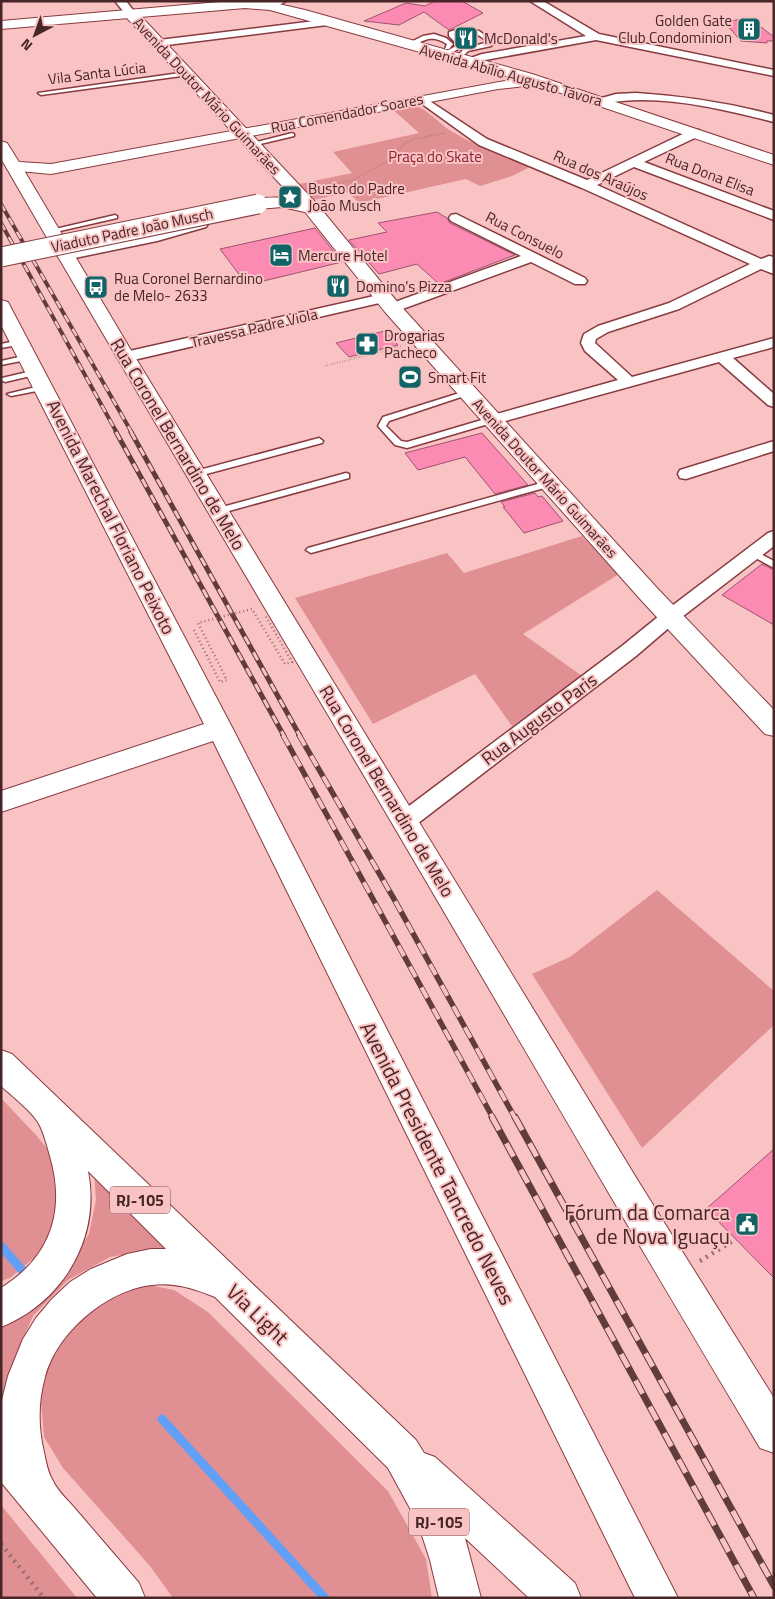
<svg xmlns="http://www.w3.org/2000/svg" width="775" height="1599" font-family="'Titillium Web',sans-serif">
	<rect width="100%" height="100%" fill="#fac3c3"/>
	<path fill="#e09092" d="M 413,105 C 427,108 438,123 451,131 C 476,146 503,156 530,167 L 512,176 L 480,186 L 466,179 L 359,203 L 348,192 L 313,200 L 299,184 L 352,173 L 333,152 L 419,133 L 391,108 Z
		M 582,536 L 619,574 L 523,634 L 582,676 L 512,726 L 475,674 L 373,724 L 295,598 L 447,553 L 464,573 Z
		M 657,890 L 774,991 L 774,1025 L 642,1148 L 532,974 L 570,957 Z
		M 1,1098 L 36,1135 L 59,1163 L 61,1188 L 53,1231 L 40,1253 L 10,1278 L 1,1281 Z
		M 94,1172 L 174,1253 L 147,1251 L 110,1257 L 68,1280 L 33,1316 L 15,1356 L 6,1400 L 11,1428 L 1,1416 L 1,1321 L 63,1276 L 89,1234 L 96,1200 Z
		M 144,1284 L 174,1290 L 208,1312 L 388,1491 L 426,1559 L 432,1598 L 173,1598 L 150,1566 L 63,1468 L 44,1437 L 41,1402 L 46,1353 L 75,1318 L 115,1292 Z
		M 1,1505 L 77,1598 L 1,1598 Z"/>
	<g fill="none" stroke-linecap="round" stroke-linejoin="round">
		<path stroke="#629ff7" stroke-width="9" d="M 1,1246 L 22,1270
			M 162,1419 L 325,1598"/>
	</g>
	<path fill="#fc8bb4" stroke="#9e536f" d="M 435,1 L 462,1 L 483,13 L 449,30 L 424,12 L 399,25 L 364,21 L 406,3 L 425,6 Z
		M 749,18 L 774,37 L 774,41 L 767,41 L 767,43 L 741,41 L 724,22 Z
		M 437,212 L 447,218 L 450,223 L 515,255 L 439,284 L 417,264 L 379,274 L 349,240 L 387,232 L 378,223 Z
		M 315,228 L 342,262 L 247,285 L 220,249 Z
		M 385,331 L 398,345 L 349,357 L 336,343 Z
		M 482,433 L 528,485 L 495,494 L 465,457 L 418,470 L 405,453 Z
		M 535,493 L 538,497 L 542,496 L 563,521 L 524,533 L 503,507 L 505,507 L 501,502 Z
		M 762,564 L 774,570 L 774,625 L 722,595 Z
		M 774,1149 L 774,1278 L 706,1209 Z"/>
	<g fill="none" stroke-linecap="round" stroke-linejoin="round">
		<g stroke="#883b41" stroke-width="3">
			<path id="lane" d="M 462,28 L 479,31 L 494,42 L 491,46 L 468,51 L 459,60 L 455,60 L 455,58 L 464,49 L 488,42 C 478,34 466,26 454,35 L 464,44 L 464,46 L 445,56 L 441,56 L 441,54 L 458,45 L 449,36 L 449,32 Z
				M 434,34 L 446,38 L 453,44 L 449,49 L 445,49 L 447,44 C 424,29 418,51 405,45 L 423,36 Z
				M 187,72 L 189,73 L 189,75 L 41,95 L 38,93 Z
				M 292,133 L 294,134 L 294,136 L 252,146 L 249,144 Z
				M 115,215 L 117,216 L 117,218 L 51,233 L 47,231 Z
				M 20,340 L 24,342 L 23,344 L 1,348 L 1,344 Z
				M 28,355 L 31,355 L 31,359 L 1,365 L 1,361 Z
				M 36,370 L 39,370 L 39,374 L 5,382 L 1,380 L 2,378 Z
				M 44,385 L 48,387 L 47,389 L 11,396 L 7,394 Z
				M 466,391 L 472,391 L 473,393 L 389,421 L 386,426 L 401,441 L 407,442 L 492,417 L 496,420 L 495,422 L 407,448 L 395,445 L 378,426 L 383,417 Z
				M 319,438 L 323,441 L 322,443 L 195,477 L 191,474 L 192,472 Z
				M 346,473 L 349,474 L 349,478 L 218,514 L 213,511 L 215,509 Z
				M 552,480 L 556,483 L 555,485 L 311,553 L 306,550 L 308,548 Z
				M 753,550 L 774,561 L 774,568 L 750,555 L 750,551 Z"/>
		</g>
		<g stroke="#883b41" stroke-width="3">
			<path id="street" d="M 115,1 L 126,1 L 136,14 L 135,16 L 127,16 Z
				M 261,1 L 286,1 L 281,4 L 257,8 L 252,5 Z
				M 530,1 L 543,1 L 599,34 L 774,70 L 774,76 L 596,40 L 485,60 L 469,65 L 465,64 L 463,62 L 465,60 L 482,54 L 586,36 Z
				M 331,19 L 336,22 L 335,24 L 159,46 L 154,43 L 159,40 Z
				M 636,93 C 683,96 729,103 774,115 L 774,122 C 721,109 656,92 602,104 L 596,101 L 598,99 L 616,94 Z
				M 422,96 L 487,139 L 587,180 L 691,130 L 699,130 L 701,133 L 699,136 L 644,162 L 774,211 L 774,220 L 634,167 L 597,185 L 761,259 L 769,256 L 774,257 L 774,263 L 772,264 L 774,265 L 774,274 L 761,269 L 679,309 L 608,332 L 596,339 L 595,343 L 632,377 L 774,338 L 774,347 L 733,358 L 774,394 L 774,407 L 768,405 L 719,362 L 498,423 L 486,423 L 484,420 L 486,417 L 618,380 L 585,351 L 581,343 L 584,334 L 598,326 L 669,303 L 750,264 L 582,188 L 479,145 L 418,101 L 416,99 Z
				M 456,214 L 585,278 L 587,281 L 585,284 L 575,284 L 531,262 L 397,311 L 387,311 L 385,308 L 387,305 L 521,256 L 451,221 L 449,218 L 451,215 Z
				M 201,220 L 206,221 L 208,224 L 206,227 L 157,241 L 65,260 L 58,256 L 60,253 L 155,233 Z
				M 383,294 L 388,295 L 390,298 L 388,301 L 125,362 L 120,360 L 117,357 L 120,354 L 125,352 Z
				M 774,441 L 774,451 L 686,479 L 680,478 L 678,474 L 680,470 Z
				M 774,531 L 774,546 L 678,620 L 636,656 L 413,827 L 405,829 L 397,827 L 394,821 L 397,815 L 622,646 L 664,612 L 768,533 Z"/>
		</g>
		<g stroke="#883b41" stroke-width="2">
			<path id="secondary" d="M 131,10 L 136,11 L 317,204 L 399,304 L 657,588 L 774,710 L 774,736 L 765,734 L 641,600 L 385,312 L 305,212 L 282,207 L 258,209 L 252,208 L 250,204 L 252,200 C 266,197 280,197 294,199 L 126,17 L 124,14 L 126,11 Z
				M 14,162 L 20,164 L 22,167 L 135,357 L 640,1184 L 774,1398 L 774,1453 L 760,1448 C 637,1243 517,1036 396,830 C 266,609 134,389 6,167 L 8,164 Z
				M 1,300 L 8,302 L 10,306 L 233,729 L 678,1598 L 635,1598 L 213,741 L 1,812 L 1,791 L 204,724 L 1,325 Z"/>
		</g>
		<g stroke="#883b41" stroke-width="2">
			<path id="primary" d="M 231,1 L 270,2 L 305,10 L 532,74 L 774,155 L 774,165 L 531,83 L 525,86 L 498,89 L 51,174 L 8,170 L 1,159 L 1,141 L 7,143 L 19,162 L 51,164 L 516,79 L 270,10 L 245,8 L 1,29 L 1,21 Z
				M 1,1050 L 12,1054 L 416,1440 L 424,1453 L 435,1457 L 575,1583 L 581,1598 L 529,1598 L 465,1538 L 481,1598 L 439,1598 L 430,1560 L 418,1523 L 388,1468 L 215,1297 C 195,1289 174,1282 152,1285 C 107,1290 57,1332 45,1377 C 38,1402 38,1427 44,1452 C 46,1462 48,1473 53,1481 C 58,1492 70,1502 77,1511 C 98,1535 118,1559 139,1583 L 145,1598 L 97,1598 L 1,1482 L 2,1400 L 8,1376 L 23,1339 L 36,1318 L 52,1299 L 70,1282 L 91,1269 L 127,1254 L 151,1249 L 166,1249 L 88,1171 C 101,1238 63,1302 1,1327 L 1,1288 C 51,1257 66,1211 50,1156 C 47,1146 44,1133 39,1124 C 32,1111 12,1096 1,1086 Z"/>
		</g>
		<path stroke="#996d6e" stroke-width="2" stroke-dasharray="0.5 2" stroke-linecap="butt" d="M 316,187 L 351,181 L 388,161 L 404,144 L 414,139 L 445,133
			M 325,366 L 402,346"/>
		<path stroke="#996d6e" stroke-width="4.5" stroke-dasharray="2 5" stroke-linecap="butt" d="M 700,1261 L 736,1239
			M 1,1544 L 44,1598"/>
		<use href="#lane" fill="#fff" fill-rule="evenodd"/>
		<use href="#street" fill="#fff" fill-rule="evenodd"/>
		<use href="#secondary" fill="#fff" fill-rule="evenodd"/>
		<use href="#primary" fill="#fff" fill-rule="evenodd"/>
		<g stroke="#613c3d" stroke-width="4">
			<path id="rail-far3" d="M 1,204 L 132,433
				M 1,223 L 117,433"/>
		</g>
		<g stroke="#613c3d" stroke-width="5">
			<path id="rail-far2" d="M 116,432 L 284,736
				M 131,432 L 300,736"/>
		</g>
		<g stroke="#613c3d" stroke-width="5.5">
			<path id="rail-far1" d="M 283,735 L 493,1118
				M 299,735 L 394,899 L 515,1118"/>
		</g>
		<g stroke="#613c3d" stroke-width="7">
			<path id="rail" d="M 492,1117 L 754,1598
				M 515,1117 L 774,1586"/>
		</g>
		<use href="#rail-far3" stroke="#fac3c3" stroke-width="2.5" stroke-dasharray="8" stroke-linecap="butt"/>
		<use href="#rail-far2" stroke="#fac3c3" stroke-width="3" stroke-dasharray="9" stroke-linecap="butt"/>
		<use href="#rail-far1" stroke="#fac3c3" stroke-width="4" stroke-dasharray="12" stroke-linecap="butt"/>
		<use href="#rail" stroke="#fac3c3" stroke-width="5" stroke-dasharray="15" stroke-linecap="butt"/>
		<g stroke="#883b41" stroke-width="21" stroke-linecap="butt">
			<path id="secondary-bridge" d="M 1,257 L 258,204"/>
		</g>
		<path stroke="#996d6e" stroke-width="2.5" stroke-dasharray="1 3" stroke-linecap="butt" d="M 194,630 L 220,682 L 227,680 L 198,623 L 252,609 L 285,664 L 292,662 L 265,615"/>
		<use href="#secondary-bridge" stroke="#fff" stroke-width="19"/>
	</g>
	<defs>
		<g id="building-square" transform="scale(1.25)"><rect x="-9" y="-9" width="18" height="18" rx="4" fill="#126365" stroke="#fac3c3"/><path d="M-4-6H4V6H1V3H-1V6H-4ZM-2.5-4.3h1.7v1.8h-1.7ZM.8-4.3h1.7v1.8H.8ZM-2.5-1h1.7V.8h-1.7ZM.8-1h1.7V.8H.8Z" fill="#fff"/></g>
		<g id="restaurant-square" transform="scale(1.25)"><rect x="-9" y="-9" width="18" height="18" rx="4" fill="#126365" stroke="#fac3c3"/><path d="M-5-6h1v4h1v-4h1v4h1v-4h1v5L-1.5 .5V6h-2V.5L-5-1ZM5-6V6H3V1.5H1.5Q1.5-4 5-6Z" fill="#fff"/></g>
		<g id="sight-square" transform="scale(1.25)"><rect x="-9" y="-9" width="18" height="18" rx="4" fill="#126365" stroke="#fac3c3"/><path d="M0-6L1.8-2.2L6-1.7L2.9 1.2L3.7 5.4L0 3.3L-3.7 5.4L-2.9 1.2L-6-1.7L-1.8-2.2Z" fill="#fff"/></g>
		<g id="hotel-square" transform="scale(1.25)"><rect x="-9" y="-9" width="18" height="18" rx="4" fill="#126365" stroke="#fac3c3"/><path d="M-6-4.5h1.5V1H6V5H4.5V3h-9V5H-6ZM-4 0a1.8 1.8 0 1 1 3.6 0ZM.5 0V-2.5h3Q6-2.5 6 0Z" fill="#fff"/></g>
		<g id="bus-square" transform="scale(1.25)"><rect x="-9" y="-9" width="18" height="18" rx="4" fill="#126365" stroke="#fac3c3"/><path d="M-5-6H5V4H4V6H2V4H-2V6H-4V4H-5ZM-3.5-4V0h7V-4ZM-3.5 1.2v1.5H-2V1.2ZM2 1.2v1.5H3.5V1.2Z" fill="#fff"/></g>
		<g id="pharmacy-square" transform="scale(1.25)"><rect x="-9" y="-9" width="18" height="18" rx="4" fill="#126365" stroke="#fac3c3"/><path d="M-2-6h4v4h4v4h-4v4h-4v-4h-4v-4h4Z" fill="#fff"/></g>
		<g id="stadium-square" transform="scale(1.25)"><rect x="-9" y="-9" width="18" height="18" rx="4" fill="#126365" stroke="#fac3c3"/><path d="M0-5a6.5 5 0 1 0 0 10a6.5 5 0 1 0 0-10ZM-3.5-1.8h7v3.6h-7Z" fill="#fff"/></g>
		<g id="civic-square" transform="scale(1.25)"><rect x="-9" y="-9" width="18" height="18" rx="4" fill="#126365" stroke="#fac3c3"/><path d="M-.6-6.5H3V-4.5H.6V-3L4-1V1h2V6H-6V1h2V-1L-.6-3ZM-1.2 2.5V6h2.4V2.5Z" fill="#fff"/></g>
	</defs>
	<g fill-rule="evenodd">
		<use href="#building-square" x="749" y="29"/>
		<use href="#restaurant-square" x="466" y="38"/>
		<use href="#sight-square" x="290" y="197"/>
		<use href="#hotel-square" x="281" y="255"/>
		<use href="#restaurant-square" x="338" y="286"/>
		<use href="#bus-square" x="96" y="287"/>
		<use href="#pharmacy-square" x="367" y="344"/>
		<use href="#stadium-square" x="410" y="377"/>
		<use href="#civic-square" x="747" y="1224"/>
	</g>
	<g text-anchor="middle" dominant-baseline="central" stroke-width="4" stroke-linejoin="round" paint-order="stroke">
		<g font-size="15" fill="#482627" stroke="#fac3c3" text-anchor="start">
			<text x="732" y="20" text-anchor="end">Golden Gate<tspan x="732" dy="17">Club Condominion</tspan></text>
			<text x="484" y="38">McDonald's</text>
			<text x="308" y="188">Busto do Padre<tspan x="308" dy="17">João Musch</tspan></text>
			<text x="298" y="255">Mercure Hotel</text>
			<text x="114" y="278">Rua Coronel Bernardino<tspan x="114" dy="17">de Melo- 2633</tspan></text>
			<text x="356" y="286">Domino's Pizza</text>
			<text x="384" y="335">Drogarias<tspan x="384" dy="17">Pacheco</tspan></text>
			<text x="428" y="377">Smart Fit</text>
		</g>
		<g font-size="15" fill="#482627" stroke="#fac3c3">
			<text transform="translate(97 73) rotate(-7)">Vila Santa Lúcia</text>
			<text transform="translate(511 75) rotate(16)">Avenida Abílio Augusto Távora</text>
			<text transform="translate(207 96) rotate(47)">Avenida Doutor Mário Guimarães</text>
			<text transform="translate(347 113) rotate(-11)">Rua Comendador Soares</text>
			<text transform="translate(710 174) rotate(21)">Rua Dona Elisa</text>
			<text transform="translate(601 175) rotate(24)">Rua dos Araújos</text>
			<text transform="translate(132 230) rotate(-12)">Viaduto Padre João Musch</text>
			<text transform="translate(525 235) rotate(27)">Rua Consuelo</text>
			<text transform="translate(254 328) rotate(-13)">Travessa Padre Viola</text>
			<text transform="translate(545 478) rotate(48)">Avenida Doutor Mário Guimarães</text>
		</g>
		<g font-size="15" fill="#8b2231" stroke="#fac3c3">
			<text x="435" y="156">Praça do Skate</text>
		</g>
		<g fill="#fac3c3" stroke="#7d5556" stroke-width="1">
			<rect x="110" y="1186.5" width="60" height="27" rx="4"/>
			<rect x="409" y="1508.5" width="60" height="27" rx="4"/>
		</g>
		<g font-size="16" font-weight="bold" fill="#482627">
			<text x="140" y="1200">RJ-105</text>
			<text x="439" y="1522">RJ-105</text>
		</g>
		<g font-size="18" fill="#482627" stroke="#fac3c3">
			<text transform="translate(178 444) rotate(59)">Rua Coronel Bernardino de Melo</text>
			<text transform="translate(111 517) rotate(63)">Avenida Marechal Floriano Peixoto</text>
			<text transform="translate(539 719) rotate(-37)">Rua Augusto Paris</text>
			<text transform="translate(387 791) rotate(59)">Rua Coronel Bernardino de Melo</text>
		</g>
		<g font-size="21" fill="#482627" stroke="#fac3c3">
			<text transform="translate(438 1163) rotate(63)">Avenida Presidente Tancredo Neves</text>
			<text transform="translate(258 1314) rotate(44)">Via Light</text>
		</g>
		<g font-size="21" fill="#482627" stroke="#fac3c3" text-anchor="end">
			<text x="730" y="1212">Fórum da Comarca<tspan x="730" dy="24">de Nova Iguaçu</tspan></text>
		</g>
	</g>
	<rect width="775" height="1599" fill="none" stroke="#482627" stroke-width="5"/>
	<g transform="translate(35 35) rotate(221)" stroke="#fac3c3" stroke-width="4" paint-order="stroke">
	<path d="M0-4L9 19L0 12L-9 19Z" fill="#482627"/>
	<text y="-8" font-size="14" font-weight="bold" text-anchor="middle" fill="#482627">N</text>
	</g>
</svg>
